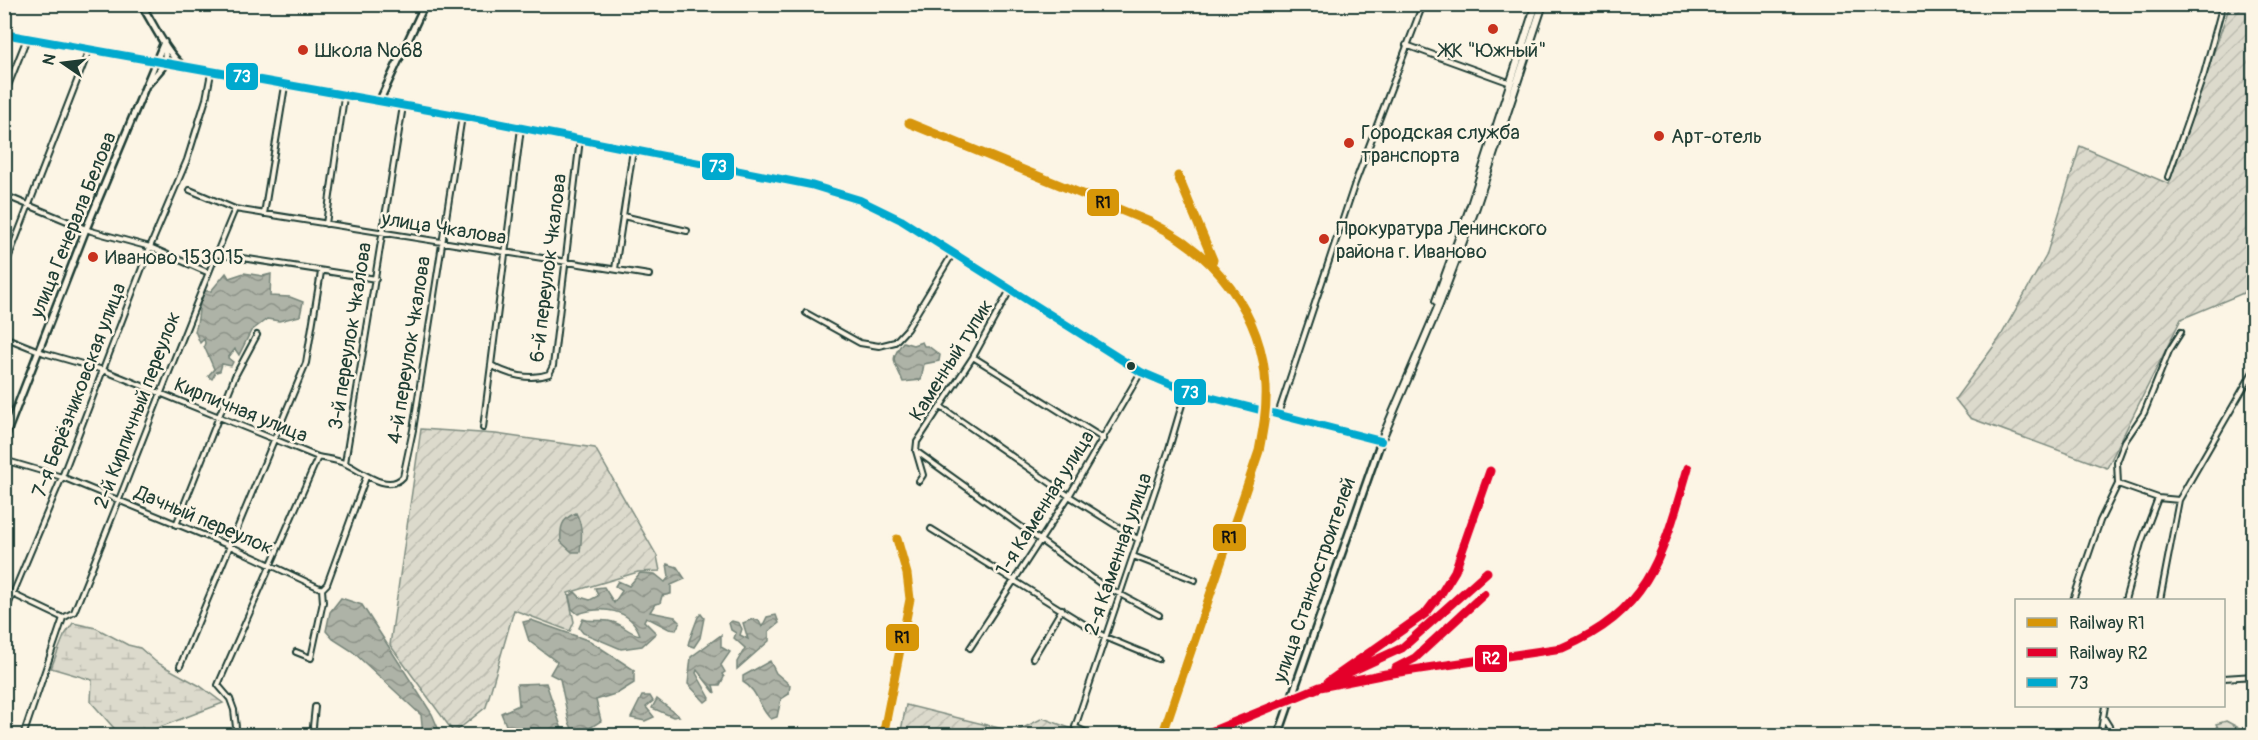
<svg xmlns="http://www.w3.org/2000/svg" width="2258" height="740" font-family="Pangolin,sans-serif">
	<defs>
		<pattern id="wetland-marsh" width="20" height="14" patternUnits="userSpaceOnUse" patternTransform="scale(1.5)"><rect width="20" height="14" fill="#dcdacc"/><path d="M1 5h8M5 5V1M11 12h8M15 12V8" fill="none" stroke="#bcbcb0"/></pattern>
		<pattern id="garden-furrows" width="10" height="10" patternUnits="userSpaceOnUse" patternTransform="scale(1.5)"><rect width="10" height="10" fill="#dcdacc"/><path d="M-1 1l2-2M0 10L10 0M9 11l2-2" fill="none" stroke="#bcbcb0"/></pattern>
		<pattern id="water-waves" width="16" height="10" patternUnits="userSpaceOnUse" patternTransform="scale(1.5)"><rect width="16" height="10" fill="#aeb3a7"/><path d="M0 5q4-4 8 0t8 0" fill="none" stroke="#8d9389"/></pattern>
	</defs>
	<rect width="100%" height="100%" fill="#fcf5e5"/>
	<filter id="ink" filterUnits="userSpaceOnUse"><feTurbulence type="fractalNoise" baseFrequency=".0167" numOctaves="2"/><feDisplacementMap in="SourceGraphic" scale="12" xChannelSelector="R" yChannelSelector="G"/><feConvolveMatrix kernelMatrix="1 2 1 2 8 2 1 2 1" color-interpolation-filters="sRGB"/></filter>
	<g filter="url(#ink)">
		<path fill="url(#wetland-marsh)" stroke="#7e8c80" stroke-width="1.5" d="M 73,623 L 96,628 L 128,645 L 140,648 L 156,662 L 200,686 L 223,703 L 139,735 L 120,735 L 91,702 L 92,680 L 51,668 L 64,636 Z
			M 2226,721 L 2239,728 L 2239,735 L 2215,735 L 2220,731 L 2216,724 Z"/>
		<path fill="url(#garden-furrows)" stroke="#7e8c80" stroke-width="1.5" d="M 2230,5 L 2253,5 L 2253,289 L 2181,319 L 2107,468 L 1970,418 L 1955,399 L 1999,339 L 2046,256 L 2080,146 L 2169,184 Z
			M 421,429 L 496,434 L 595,448 L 657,556 L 660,571 L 638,572 L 568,593 L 574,622 L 570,631 L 514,610 L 486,707 L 454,733 L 390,645 Z
			M 906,705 L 1015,732 L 1043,718 L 1083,733 L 1083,736 L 900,736 Z"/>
		<path fill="url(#water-waves)" stroke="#758479" stroke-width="1.5" d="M 226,273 L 229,278 L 244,273 L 263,276 L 271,274 L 270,296 L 290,297 L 303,302 L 300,316 L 279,321 L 267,319 L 251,331 L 239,355 L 235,349 L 228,358 L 233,362 L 231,366 L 222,364 L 220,371 L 216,372 L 212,379 L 208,376 L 214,369 L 204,346 L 205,343 L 204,339 L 200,343 L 195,331 C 200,318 197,305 204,291 L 211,291 Z
			M 903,342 L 913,345 L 922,342 L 924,346 L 928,346 L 940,355 L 939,361 L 924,364 L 921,380 L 903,382 C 895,360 888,363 903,342 Z
			M 576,513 C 583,527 582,536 580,552 L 572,552 L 561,542 C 560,528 561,519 576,513 Z
			M 667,564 L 677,567 L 685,579 L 671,585 L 671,594 L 662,596 L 660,603 L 655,604 L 650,612 L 675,617 L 680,622 L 676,630 L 669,629 L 646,617 L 644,621 L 656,633 L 642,646 L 621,649 L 583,633 L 579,628 L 583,619 C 593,623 602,618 613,622 C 624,625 628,633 640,635 C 631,608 601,606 578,614 L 572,609 L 569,596 L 575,592 L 580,597 L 590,600 L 598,596 L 595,588 L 604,587 L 614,603 L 622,591 L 615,586 L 618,581 L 629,586 L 640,573 L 655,574 L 665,582 L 669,577 Z
			M 341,598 L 362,605 L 432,714 L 441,735 L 423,735 L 421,715 L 352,651 L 333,639 L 326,631 L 330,612 Z
			M 701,614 L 704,618 L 700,638 L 694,647 L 688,645 L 689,641 L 698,617 Z
			M 776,615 L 779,623 L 769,631 L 769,641 L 737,669 L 737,662 L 745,648 L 734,638 L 736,633 L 731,630 L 729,623 L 732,621 L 739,623 L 742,629 L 740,635 L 748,639 L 743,623 L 753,619 L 759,621 L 762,627 L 767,617 Z
			M 531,620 L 590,641 L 634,670 L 634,683 L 618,693 L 596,700 L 601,721 L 579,735 L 575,735 L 569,722 L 560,679 L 550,674 L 557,662 L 529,641 L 523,622 Z
			M 721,635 L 721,647 L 730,652 L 721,665 L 725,672 L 722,674 L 724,677 L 720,685 L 713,685 L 715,693 L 697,670 L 696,673 L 710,698 L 705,702 L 688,684 L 691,657 Z
			M 770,661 L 776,673 L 790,685 L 789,694 L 781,699 L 777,717 L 771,719 C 759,709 758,690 743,682 L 743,676 Z
			M 546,683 L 564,735 L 510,735 L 501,713 L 519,705 L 517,684 Z
			M 642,696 L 650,696 L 653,701 L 646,707 L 654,717 L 645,721 L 631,718 Z
			M 657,699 L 679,716 L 673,717 L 652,708 Z"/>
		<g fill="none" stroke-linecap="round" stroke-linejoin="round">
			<g stroke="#1f3d34" stroke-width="8">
				<path id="street" d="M 1406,45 L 1511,83
					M 4,96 L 27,38
					M 2168,177 L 2204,74 L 2223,4
					M 190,190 L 235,209 L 649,275
					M 4,195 L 91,231 L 150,247 L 207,272
					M 264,214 L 285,86
					M 623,216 L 687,231
					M 326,224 L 344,97
					M 216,254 L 376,279
					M 4,269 L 89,50
					M 615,269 L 633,150
					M 2250,278 L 2254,284
					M 806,313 L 860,343 L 879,346 L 895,342 L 907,329 L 953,253
					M 4,337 L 44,353 L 103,370 L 318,457 C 327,459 338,460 346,464 C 361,471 388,494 403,477 L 413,430 L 462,116
					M 973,357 L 1104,439
					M 491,365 C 508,375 530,381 549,374 L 553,366 L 580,139
					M 941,407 L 1069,496 L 1139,540
					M 1278,414 L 1355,183 L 1423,4
					M 483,428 L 521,128
					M 916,451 L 1101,584 L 1159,615
					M 4,460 L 62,477 L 230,546 L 322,589
					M 345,463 L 403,106
					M 919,481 L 923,475 L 916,451 L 917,442 L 973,357 L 1010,290
					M 2118,484 L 2158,498 L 2179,500
					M 176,525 L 235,376 L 257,335
					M 931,529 L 1105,637 L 1158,659
					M 1133,556 L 1195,580
					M 4,590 L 63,618
					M 2073,600 L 2100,521 L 2118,484 L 2117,462 L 2125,441 L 2144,413 L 2169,351 L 2181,332
					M 2125,600 L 2141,543 L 2158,498
					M 2160,600 L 2179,500 L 2254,370
					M 4,615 L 62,477 L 150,247 L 187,160 L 206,99 L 211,73
					M 63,618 L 74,612 C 129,478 179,342 235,209
					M 970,648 L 1069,496 L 1141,372
					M 296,652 L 311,658 L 323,602 L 322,589 L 327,584 L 366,477
					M 1033,658 L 1062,609
					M 180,666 L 306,363 L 321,272
					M 2224,678 L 2254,676
					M 2104,718 L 2115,736
					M 23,736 L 63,618
					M 237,736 L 234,710 L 230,699 L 218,685 L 318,457
					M 312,736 L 315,707
					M 1094,736 L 1075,727 L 1168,452 L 1186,391
					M 2100,736 L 2105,706"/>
			</g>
			<g stroke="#1f3d34" stroke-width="10">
				<path id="secondary" d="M 141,4 C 153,23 167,54 183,66
					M 148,84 L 166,63 L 164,44
					M 379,102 L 425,4
					M 4,440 L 86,229 L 164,42
					M 1278,736 L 1381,441"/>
			</g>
			<g stroke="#1f3d34" stroke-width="10">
				<path id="primary" d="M 4,34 L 462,116 L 811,185 L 860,200 L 901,220 L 1141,372 L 1186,391 L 1381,441 L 1439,305 L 1476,207 L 1543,4
					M 1436,301 L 1471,205 L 1536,4"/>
			</g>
			<use href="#street" stroke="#fcf5e5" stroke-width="4"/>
			<use href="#secondary" stroke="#fcf5e5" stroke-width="5"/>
			<use href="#primary" stroke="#fcf5e5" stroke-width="6"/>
			<g stroke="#fcf5e5" stroke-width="12">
				<path id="bus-1" d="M 4,34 L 462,116 L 811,185 L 860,200 L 901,220 L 1141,372 L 1186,391 L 1381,441"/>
			</g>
			<use href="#bus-1" stroke="#00a9ce" stroke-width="8"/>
			<g stroke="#fcf5e5" stroke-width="14">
				<path id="rail-1" d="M 909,123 L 1150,222 C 1214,252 1263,314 1266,387 C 1267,409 1263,430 1259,451 L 1162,736
					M 1178,176 L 1213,260
					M 883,736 L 910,599 L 907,574 L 897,539"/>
			</g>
			<g stroke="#fcf5e5" stroke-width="14">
				<path id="rail-2" d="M 1396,668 L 1415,658 L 1484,594
					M 1343,675 L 1402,648 L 1487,572
					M 1328,682 L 1426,613 L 1442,592 L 1455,571 L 1490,471
					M 1201,736 L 1320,687 L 1386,674 L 1562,648 C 1651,611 1663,553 1688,468"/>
			</g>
			<use href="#rail-1" stroke="#d79608" stroke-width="9"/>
			<use href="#rail-2" stroke="#e4002b" stroke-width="9"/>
		</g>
	</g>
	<g fill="#c8321e" stroke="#fcf5e5" stroke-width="2">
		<circle cx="1493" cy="29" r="6"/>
		<circle cx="303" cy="50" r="6"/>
		<circle cx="1659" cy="136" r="6"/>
		<circle cx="1349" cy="143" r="6"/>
		<circle cx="1324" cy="239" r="6"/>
		<circle cx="93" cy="257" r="6"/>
	</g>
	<circle fill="#1f3d34" stroke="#fcf5e5" stroke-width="2" cx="1131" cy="366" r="5"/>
	<g text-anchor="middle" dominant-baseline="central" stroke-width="5" stroke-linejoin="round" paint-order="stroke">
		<g font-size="20" fill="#1f3d34" stroke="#fcf5e5" text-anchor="start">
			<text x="315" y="50">Школа №68</text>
			<text x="1493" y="50" text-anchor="middle">ЖК "Южный"</text>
			<text x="1361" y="132">Городская служба<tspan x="1361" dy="23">транспорта</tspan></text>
			<text x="1671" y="136">Арт-отель</text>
			<text x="1336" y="228">Прокуратура Ленинского<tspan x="1336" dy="23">района г. Иваново</tspan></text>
			<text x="105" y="257">Иваново 153015</text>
		</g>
		<g font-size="20" fill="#1f3d34" stroke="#fcf5e5">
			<text transform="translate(73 225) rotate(-68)">улица Генерала Белова</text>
			<text transform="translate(444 228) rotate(9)">улица Чкалова</text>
			<text transform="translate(548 268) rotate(-83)">6-й переулок Чкалова</text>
			<text transform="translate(350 336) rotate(-81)">3-й переулок Чкалова</text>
			<text transform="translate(409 350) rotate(-81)">4-й переулок Чкалова</text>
			<text transform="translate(951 360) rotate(-58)">Каменный тупик</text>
			<text transform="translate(79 390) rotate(-69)">7-я Берёзниковская улица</text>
			<text transform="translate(137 410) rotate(-69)">2-й Кирпичный переулок</text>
			<text transform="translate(241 410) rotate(22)">Кирпичная улица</text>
			<text transform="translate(1045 503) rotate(-58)">1-я Каменная улица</text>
			<text transform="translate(204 520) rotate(23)">Дачный переулок</text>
			<text transform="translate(1118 554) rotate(-71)">2-я Каменная улица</text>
			<text transform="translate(1314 580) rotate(-71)">улица Станкостроителей</text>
		</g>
	</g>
	<g stroke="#fcf5e5" stroke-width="2">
		<rect x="225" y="62" width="34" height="29" rx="6" fill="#00a9ce"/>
		<rect x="701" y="152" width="34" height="29" rx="6" fill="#00a9ce"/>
		<rect x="1086" y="188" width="34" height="29" rx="6" fill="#d79608"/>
		<rect x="1173" y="378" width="34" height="28" rx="6" fill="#00a9ce"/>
		<rect x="1212" y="523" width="35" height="29" rx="6" fill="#d79608"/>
		<rect x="885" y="623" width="35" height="29" rx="6" fill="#d79608"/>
		<rect x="1474" y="644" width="34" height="29" rx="6" fill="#e4002b"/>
	</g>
	<g font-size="16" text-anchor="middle" font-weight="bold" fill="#fff">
		<text x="242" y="82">73</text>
		<text x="718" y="172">73</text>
		<text x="1190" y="398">73</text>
		<text x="1491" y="664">R2</text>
	</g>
	<g font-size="16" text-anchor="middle" font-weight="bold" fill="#111">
		<text x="1103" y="208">R1</text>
		<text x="1229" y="543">R1</text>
		<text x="902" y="643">R1</text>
	</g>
	<rect width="2258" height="740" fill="none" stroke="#fcf5e5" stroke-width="24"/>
	<rect x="12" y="12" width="2234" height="716" fill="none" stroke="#1f3d34" stroke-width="2" filter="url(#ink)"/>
	<rect x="2015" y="599" width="210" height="108" fill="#fcf5e5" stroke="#a4ab9e" stroke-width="1.5"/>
	<rect x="2027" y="618" width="30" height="9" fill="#d79608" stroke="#a4ab9e" stroke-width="1.5"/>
	<text x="2069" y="629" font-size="18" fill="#1f3d34">Railway R1</text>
	<rect x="2027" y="648" width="30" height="9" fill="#e4002b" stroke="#a4ab9e" stroke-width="1.5"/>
	<text x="2069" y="659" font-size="18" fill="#1f3d34">Railway R2</text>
	<rect x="2027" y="678" width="30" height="9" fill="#00a9ce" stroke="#a4ab9e" stroke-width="1.5"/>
	<text x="2069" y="689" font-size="18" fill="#1f3d34">73</text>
	<g transform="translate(63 63) rotate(284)" stroke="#fcf5e5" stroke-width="4.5" paint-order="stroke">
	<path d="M0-4.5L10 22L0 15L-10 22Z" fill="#1f3d34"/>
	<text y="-9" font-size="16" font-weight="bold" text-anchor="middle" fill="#1f3d34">N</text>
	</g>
</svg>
